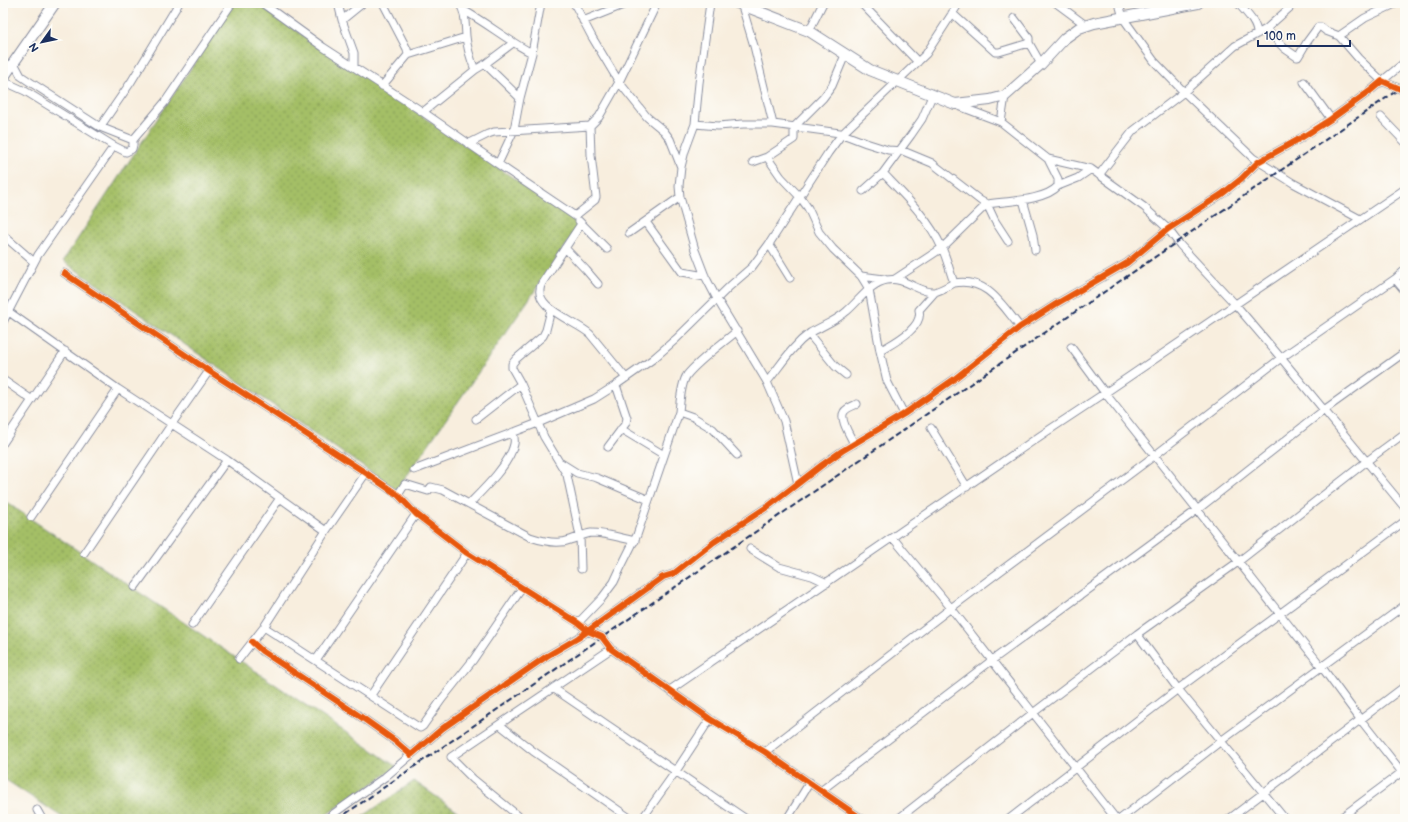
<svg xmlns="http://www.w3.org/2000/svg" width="1408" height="822" font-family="'Balsamiq Sans',sans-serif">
	<defs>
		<pattern id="grass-dots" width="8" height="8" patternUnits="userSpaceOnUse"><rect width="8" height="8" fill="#a4bf66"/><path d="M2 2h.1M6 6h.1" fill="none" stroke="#859c57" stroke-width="1.8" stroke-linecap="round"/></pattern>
	</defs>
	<rect width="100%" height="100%" fill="#fdfcf7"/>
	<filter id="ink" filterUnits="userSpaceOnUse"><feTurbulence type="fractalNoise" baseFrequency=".025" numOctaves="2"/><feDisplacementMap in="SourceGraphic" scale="8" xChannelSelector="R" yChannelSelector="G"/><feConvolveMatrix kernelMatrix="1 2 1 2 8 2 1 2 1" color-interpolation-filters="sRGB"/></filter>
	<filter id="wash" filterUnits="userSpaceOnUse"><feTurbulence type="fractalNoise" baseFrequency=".012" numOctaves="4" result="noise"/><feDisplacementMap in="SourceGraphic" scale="16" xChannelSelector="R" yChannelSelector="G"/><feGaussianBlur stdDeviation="0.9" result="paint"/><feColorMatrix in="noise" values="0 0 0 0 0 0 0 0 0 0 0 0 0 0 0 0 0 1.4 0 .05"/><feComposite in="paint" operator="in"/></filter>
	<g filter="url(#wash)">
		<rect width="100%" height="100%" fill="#f8eede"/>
		<path fill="url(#grass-dots)" stroke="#607762" d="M 234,3 L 256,3 L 581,224 L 397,490 L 63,261 Z
			M 3,500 L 397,767 L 320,819 L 65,819 L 3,778 Z
			M 414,781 L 468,819 L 359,819 Z"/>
	</g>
	<g filter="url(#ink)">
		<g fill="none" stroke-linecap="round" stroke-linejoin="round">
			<g stroke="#8a8e9e" stroke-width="9">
				<path id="street" d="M 262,3 L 323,47 L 423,112 L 498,164 L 575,216 L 595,200 L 596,197 L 591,155 L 590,126 L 599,117 L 619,82 L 657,3
					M 338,3 L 342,20
					M 383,3 L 407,49 L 408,55
					M 459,3 C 466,13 465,24 466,36 C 467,48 471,60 475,70 L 485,64 L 520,98
					M 574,3 L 592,37 L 619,82 L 647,117 L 664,131 L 670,139 L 681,167
					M 710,3 L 699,83 L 695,124 L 685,151 L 681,167 L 679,186 L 680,197 L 695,250 L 705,276 L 717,299 L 767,382 L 784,421 L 798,484
					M 861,3 L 918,62
					M 1056,3 L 1087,26
					M 1119,3 L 1123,18 L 1154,61 L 1184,92 L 1253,158 L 1293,183 L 1360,219
					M 1238,3 C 1245,12 1257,22 1257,34
					M 742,6 L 754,46 L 773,124
					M 463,10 C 487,23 508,41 532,53
					M 952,13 L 995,52 L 999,52 L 1029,43
					M 1014,18 L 1029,38 L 1029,43 L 1041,64
					M 583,21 L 628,3
					M 1266,29 L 1284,48 L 1297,57 L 1298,57 L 1307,42 L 1318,27 L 1321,27 L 1326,31 L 1339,36 L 1365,18 L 1397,3
					M 809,31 L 823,3
					M 1339,36 L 1358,58 L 1382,81 L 1405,62
					M 14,63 L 21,76 L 30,82 L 100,127 L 133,140
					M 485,64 L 513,43
					M 354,67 L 354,53 L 342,20 L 363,3
					M 3,81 L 25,91 L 114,146 L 126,152 L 132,149 L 133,145 L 133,140 L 165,102 L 232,3
					M 1304,82 L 1331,119
					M 382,86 L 408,55 L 466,37
					M 1005,96 L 1001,122 L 1048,159 L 1091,169 L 1144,207 L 1168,229 L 1180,245 L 1235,304 L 1281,358 L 1405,508
					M 956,105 L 1001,122
					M 423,112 L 475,70
					M 1381,117 L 1405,142
					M 695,124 L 718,126 L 743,124 L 773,124 L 840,133 L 866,143 L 888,150 L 903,151 L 932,163 L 981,201 L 987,204 C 1006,201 1045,201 1058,186 L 1058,179 L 1048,159
					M 100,127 L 131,82 L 179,3
					M 468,144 L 488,134 L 494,132 L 590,126
					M 767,157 L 781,177 L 800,197 L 808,208 L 819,232 L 833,249 L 861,276 L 869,289 L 880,351 L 887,381 L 904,414
					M 753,162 L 767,157 L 794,139 L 794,127 L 823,98 L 832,86 L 845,55
					M 498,164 L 514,130 L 520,98 L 532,53 L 541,3
					M 883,173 C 905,196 929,219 942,248 C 947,259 950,272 954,283 C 987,277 1002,305 1020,327
					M 1099,175 L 1133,131 L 1184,92 L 1235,46 L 1266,29 L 1295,3
					M 1058,186 L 1078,178 L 1091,169
					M 863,191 L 883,173 L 911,135 L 922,119 L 932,96
					M 1023,200 L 1033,235 L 1035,250
					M 987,204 L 995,221 L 1008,241
					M 579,221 L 607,249
					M 646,222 L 682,272 L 705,276
					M 581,224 L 542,283 C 529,307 576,321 590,334 L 626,378
					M 629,233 L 680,197
					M 3,235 L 34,262
					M 769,244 L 790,278
					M 565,248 L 586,270 L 598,284
					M 64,273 L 209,371 L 366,473 L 398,495 L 416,514 L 467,553 L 578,623 L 588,631 L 602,637 L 611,649 L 710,719 L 765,752 L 862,819
					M 861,276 L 884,279
					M 895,279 L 942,248 L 987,204
					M 1395,279 L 1405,291
					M 551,310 L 546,330 L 543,336 L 516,359 L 512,364 L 512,368 L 521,384 L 544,437 L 567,475 L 580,536 L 581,569
					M 9,312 L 118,389 L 227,460 L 326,531
					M 3,322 L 38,255 L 114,146
					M 809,334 L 835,366 L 846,375
					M 1071,347 L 1105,393 L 1321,666 L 1360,719 L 1405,776
					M 880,351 C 893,343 924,328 919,310 L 935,292
					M 3,380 L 32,400
					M 767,382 C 781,365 792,346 810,333 C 822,326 836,321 847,311 C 860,300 870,283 887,280 C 904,276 918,293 934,292 C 940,291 948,286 954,283
					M 679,412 L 693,417 L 713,429 L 737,455
					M 476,419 L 521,384
					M 931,428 L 967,487
					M 621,429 L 664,455
					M 3,443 L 65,351
					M 854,444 C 851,437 839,419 844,412 C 846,408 853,406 857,404
					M 608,447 L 626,423 L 627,418 L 616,385
					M 561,463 L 577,473 L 597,478 L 649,500
					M 414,470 L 538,423 L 594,399 L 616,385 L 653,359 L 676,339 L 730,286 L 752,267 L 769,244 L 828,153 L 842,134 L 926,54 L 959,3
					M 398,495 L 405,484 L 428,491 L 431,487 L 443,490 L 530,537 C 542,541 558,545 570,540 C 577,538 584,534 591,533 C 606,533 621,538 635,541
					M 469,504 C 483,490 510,464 514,444 C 515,440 514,436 513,432
					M 31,517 L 118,389
					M 893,538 L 951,608 L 1116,819
					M 750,549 L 779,567 L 812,576 L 827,583
					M 84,553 L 171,425 L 209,371
					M 135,587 L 227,460
					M 578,623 L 602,598 L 614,582 L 621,567 L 637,535 L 679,412 C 680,402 681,383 687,375 C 698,361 723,343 737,331
					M 192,625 L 280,498
					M 264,627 L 420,728 L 423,726 L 442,699 L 473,660 L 522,588
					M 1137,634 L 1178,689 L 1285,819
					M 252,642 L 262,651 L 364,719 L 395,741 L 411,755 L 443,728 L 547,656 L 578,638 L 663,577 L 673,574 L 714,542 L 770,505 L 822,465 L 842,451 L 904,414 L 953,380 L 1020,327 L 1056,304 L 1127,263 L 1168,229 L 1222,194 L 1241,179 L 1258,162 L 1301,138 L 1331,119 L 1370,91 L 1382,81 L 1405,91
					M 239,659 L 264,627 L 326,531 L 366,473
					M 316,660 L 416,514
					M 553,688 L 746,819
					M 670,690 L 1040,436 L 1105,393 L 1405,189
					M 371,695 L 467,553
					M 500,725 L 533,751 L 631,819
					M 765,752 L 951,608 L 1154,456 L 1281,358 L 1395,279 L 1405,270
					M 822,790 L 991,661 L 1197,510 L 1324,410 L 1405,352
					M 37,810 L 42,819
					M 326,819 L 385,777 L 411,755
					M 522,819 L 473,779 L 451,757 L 611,649
					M 642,819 L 676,771 L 710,719
					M 787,819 L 810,782
					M 898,819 L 1033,713 L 1137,634 L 1238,562 L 1367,461 L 1405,433
					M 1009,819 L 1178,689 L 1405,521
					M 1120,819 L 1221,741 L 1405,605
					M 1229,819 L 1405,686
					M 1339,819 L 1402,772"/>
			</g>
			<g stroke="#8a8e9e" stroke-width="12">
				<path id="secondary" d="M 737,3 L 809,31 L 870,70 L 955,104 L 990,100 L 1005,96 L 1041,64 L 1065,38 L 1079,28 L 1094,23 L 1198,3
					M 3,78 L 55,3"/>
			</g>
			<use href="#street" stroke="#fff" stroke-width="7"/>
			<use href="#secondary" stroke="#fff" stroke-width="10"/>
			<path stroke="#1b2f5e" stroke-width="2" stroke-dasharray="6 3" stroke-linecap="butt" d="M 338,819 L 1405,85"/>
			<g stroke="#fdfcf7" stroke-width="8">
				<path id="cycleway" d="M 64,273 L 209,371 L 366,473 L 398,495 L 416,514 L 467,553 L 578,623 L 588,631 L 602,637 L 611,649 L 710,719 L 765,752 L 862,819
					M 252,642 L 262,651 L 364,719 L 395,741 L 411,755 L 443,728 L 547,656 L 578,638 L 663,577 L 673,574 L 714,542 L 770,505 L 822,465 L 842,451 L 904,414 L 953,380 L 1020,327 L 1056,304 L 1127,263 L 1168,229 L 1222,194 L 1241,179 L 1258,162 L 1301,138 L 1331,119 L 1370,91 L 1382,81 L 1405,91"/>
			</g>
			<use href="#cycleway" stroke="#e8590c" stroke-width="6"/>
		</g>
	</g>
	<rect width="1408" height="822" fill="none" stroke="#fdfcf7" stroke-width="16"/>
	<g transform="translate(42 42) rotate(237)" stroke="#fdfcf7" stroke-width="3" paint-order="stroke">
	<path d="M0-3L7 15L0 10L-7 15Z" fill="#1b2f5e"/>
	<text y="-6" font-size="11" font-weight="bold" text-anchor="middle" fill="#1b2f5e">N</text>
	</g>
	<path d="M1258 40v6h92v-6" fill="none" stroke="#1b2f5e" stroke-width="2"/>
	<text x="1264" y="40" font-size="12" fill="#1b2f5e" stroke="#fdfcf7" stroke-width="3" paint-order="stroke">100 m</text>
</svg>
